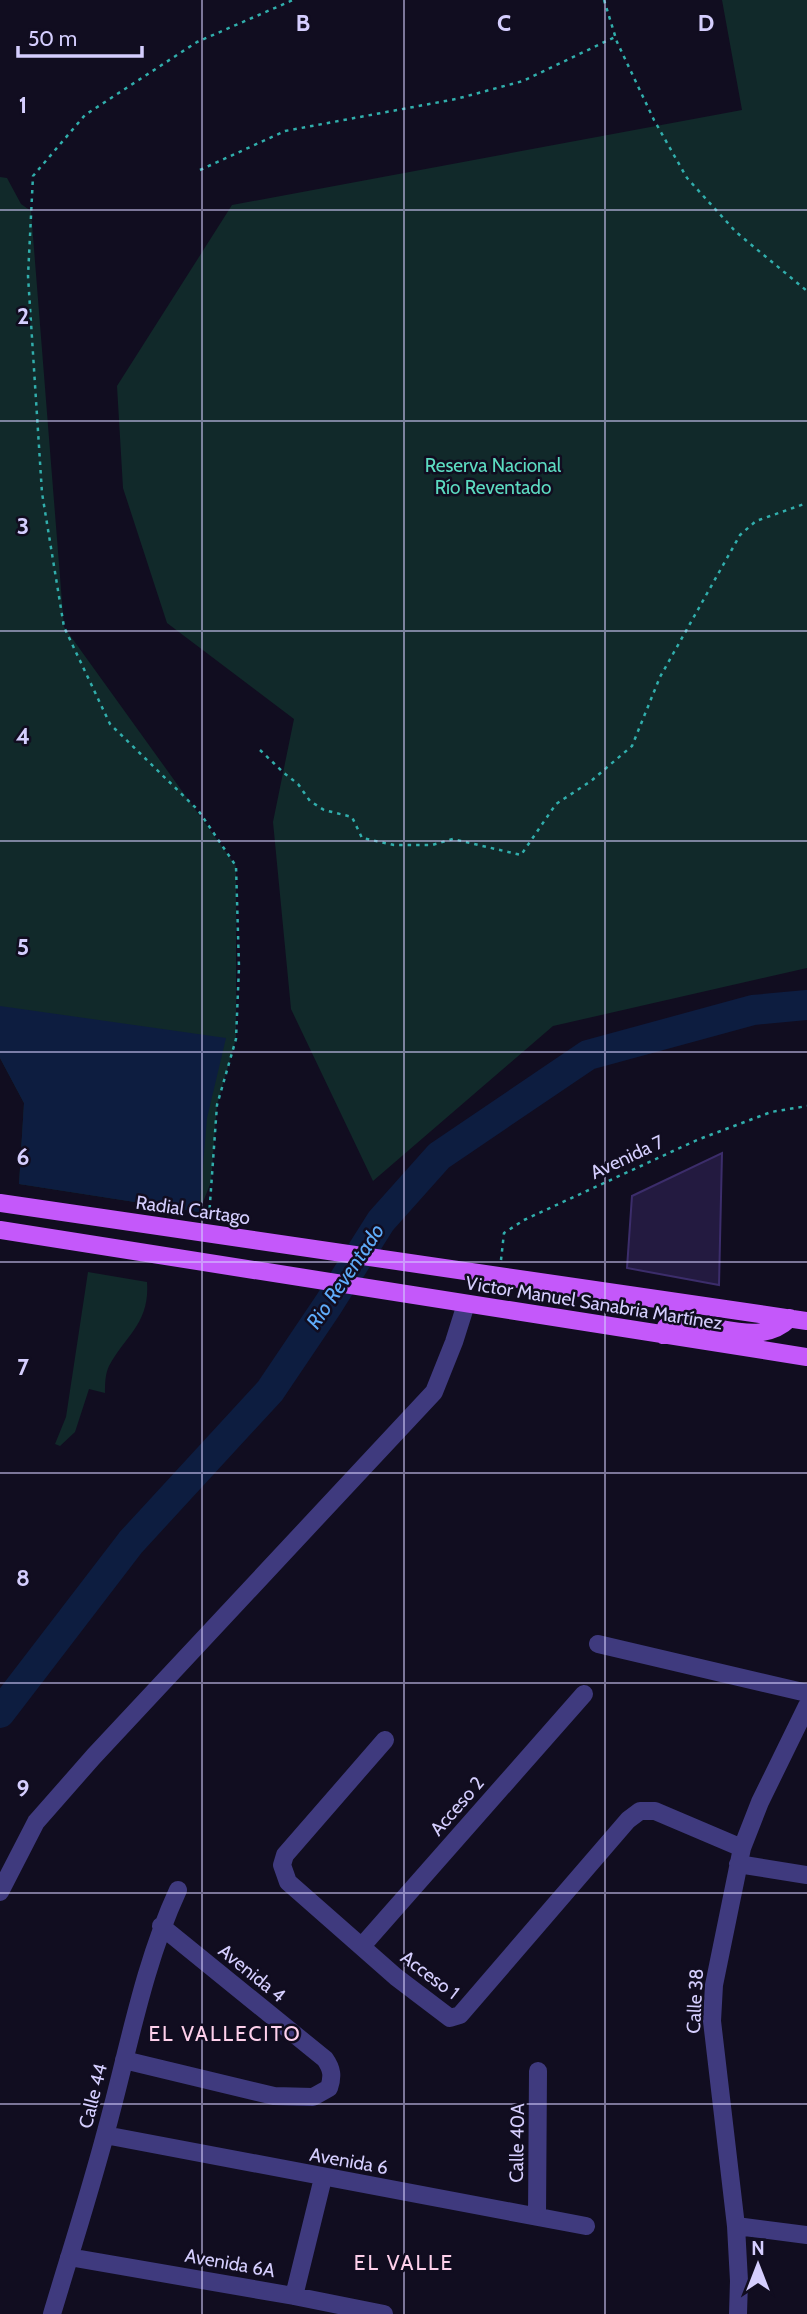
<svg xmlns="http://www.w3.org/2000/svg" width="807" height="2314" font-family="Cabin,sans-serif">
	<rect width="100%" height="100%" fill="#110d20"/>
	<path fill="#11292a" d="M 722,0 L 807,0 L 807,968 L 553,1026 L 373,1181 L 291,1009 L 273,822 L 294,719 L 167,623 L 123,488 L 117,386 L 232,205 L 742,110 Z
		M 0,177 L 7,178 L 21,204 L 31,211 L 64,627 L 236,866 L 236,1039 L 217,1105 L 211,1182 L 199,1212 L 19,1184 L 24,1103 L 0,1058 Z
		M 88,1272 L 147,1282 C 150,1323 126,1335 109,1366 C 105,1374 105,1385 105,1393 L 89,1389 L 75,1432 L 60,1446 L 55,1444 L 66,1417 Z"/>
	<path fill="#0d1d40" d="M 0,1006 L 226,1038 L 207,1118 L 199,1212 L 19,1184 L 24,1103 L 0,1058 Z"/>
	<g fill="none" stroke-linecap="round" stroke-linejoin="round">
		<path stroke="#0d1d40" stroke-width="30" d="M 0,1713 L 131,1542 L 270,1391 L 328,1305 L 381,1221 L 439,1156 L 588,1055 L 753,1010 L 807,1005"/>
	</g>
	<path fill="#231a40" stroke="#3c2d6b" stroke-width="2" d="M 722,1153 L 719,1285 L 627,1268 L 632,1196 Z"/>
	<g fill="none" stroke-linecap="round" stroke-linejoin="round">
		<path stroke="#31aeac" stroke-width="2.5" stroke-dasharray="3.5 5" stroke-linecap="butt" d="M 604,0 L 617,42 L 654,120 L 687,178 L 736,232 L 807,291
			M 200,170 L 285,131 L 456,99 L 523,81 L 615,37
			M 260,750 L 284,773 L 298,784 L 310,801 L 324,810 L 352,817 L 362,838 L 394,845 L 432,845 L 453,839 L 521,855 L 556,804 L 591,781 L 632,746 L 660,677 L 740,535 L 756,521 L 807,503
			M 209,1217 L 217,1105 L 236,1039 L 239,967 L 236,866 L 198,810 L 110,724 L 64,627 L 42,493 L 28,276 L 33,176 L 85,115 L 197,42 L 293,0
			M 501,1260 L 504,1233 L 524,1220 L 697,1140 L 771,1112 L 807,1106"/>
		<path stroke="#3f3a7e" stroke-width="18" d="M 598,1644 L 807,1693
			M 385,1740 L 285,1855 L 282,1865 L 288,1882 L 396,1977 L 450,2018 L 460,2015 L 628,1820 L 640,1811 L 655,1811 L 742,1848
			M 738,1864 L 807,1875
			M 0,1892 L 36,1822 L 94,1756 L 434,1392 L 454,1342 L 466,1304
			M 362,1946 L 584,1694
			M 124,2060 L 274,2096 L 313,2097 L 329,2088 C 333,2076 332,2069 325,2059 L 161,1926
			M 105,2135 L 586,2226
			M 537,2216 L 538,2071
			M 736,2226 L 807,2235
			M 69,2257 L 294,2296 L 384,2314
			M 294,2296 L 323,2178
			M 52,2314 C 70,2254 89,2195 105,2135 C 128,2053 142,1968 178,1890
			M 738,2314 L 739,2281 L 736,2226 L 712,2021 L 714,1985 L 742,1848 L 760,1802 L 807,1706"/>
		<path stroke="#c458fa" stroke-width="18" d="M 0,1203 L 807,1321
			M 0,1230 L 807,1357
			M 663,1335 L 666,1327 C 706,1315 757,1352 790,1318"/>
	</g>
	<path fill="none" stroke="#d5cefe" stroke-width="2" stroke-opacity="0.55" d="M 202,0 L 202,2314M 404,0 L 404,2314M 605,0 L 605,2314M 0,210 L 807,210M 0,421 L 807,421M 0,631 L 807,631M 0,841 L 807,841M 0,1052 L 807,1052M 0,1262 L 807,1262M 0,1473 L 807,1473M 0,1683 L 807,1683M 0,1893 L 807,1893M 0,2104 L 807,2104"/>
	<g text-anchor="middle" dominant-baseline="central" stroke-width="5" stroke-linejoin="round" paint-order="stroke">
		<g font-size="19" fill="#5cdbc1" stroke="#110d20">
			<text x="493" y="465">Reserva Nacional<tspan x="493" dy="22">Río Reventado</tspan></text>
		</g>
		<g font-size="19" fill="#d5cefe" stroke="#110d20">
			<text transform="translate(627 1157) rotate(-25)">Avenida 7</text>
			<text transform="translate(193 1210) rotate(8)">Radial Cartago</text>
			<text transform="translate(594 1303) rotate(9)">Victor Manuel Sanabria Martínez</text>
			<text transform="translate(457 1806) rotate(-49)">Acceso 2</text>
			<text transform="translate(252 1973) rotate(39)">Avenida 4</text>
			<text transform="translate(430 1975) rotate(37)">Acceso 1</text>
			<text transform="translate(695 2001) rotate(-87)">Calle 38</text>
			<text transform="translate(93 2096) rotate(-76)">Calle 44</text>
			<text transform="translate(517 2143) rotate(-89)">Calle 40A</text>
			<text transform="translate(349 2161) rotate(10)">Avenida 6</text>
			<text transform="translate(230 2263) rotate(10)">Avenida 6A</text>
		</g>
		<g font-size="21" font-style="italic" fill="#5facfa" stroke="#110d20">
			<text transform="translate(345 1276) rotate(-56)">Rio Reventado</text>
		</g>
		<g font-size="21" letter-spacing="2" fill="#fed0eb" stroke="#110d20">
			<text x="225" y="2033">EL VALLECITO</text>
			<text x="404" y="2262">EL VALLE</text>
		</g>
	</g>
	<g font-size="23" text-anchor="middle" font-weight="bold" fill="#d5cefe" stroke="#110d20" stroke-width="5" stroke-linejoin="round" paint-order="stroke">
		<text x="303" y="31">B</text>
		<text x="504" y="31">C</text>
		<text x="706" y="31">D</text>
		<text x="23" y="113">1</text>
		<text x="23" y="324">2</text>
		<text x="23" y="534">3</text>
		<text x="23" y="744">4</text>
		<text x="23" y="955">5</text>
		<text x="23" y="1165">6</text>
		<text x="23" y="1375">7</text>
		<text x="23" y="1586">8</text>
		<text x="23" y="1796">9</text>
	</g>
	<g transform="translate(758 2265)" stroke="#110d20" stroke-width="5" paint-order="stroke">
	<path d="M0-5L12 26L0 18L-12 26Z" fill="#d5cefe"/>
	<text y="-10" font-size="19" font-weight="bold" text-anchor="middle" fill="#d5cefe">N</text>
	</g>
	<path d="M18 46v10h124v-10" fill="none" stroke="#d5cefe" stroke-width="3.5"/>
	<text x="28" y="46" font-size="21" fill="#d5cefe" stroke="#110d20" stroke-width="5" paint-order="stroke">50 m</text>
</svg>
